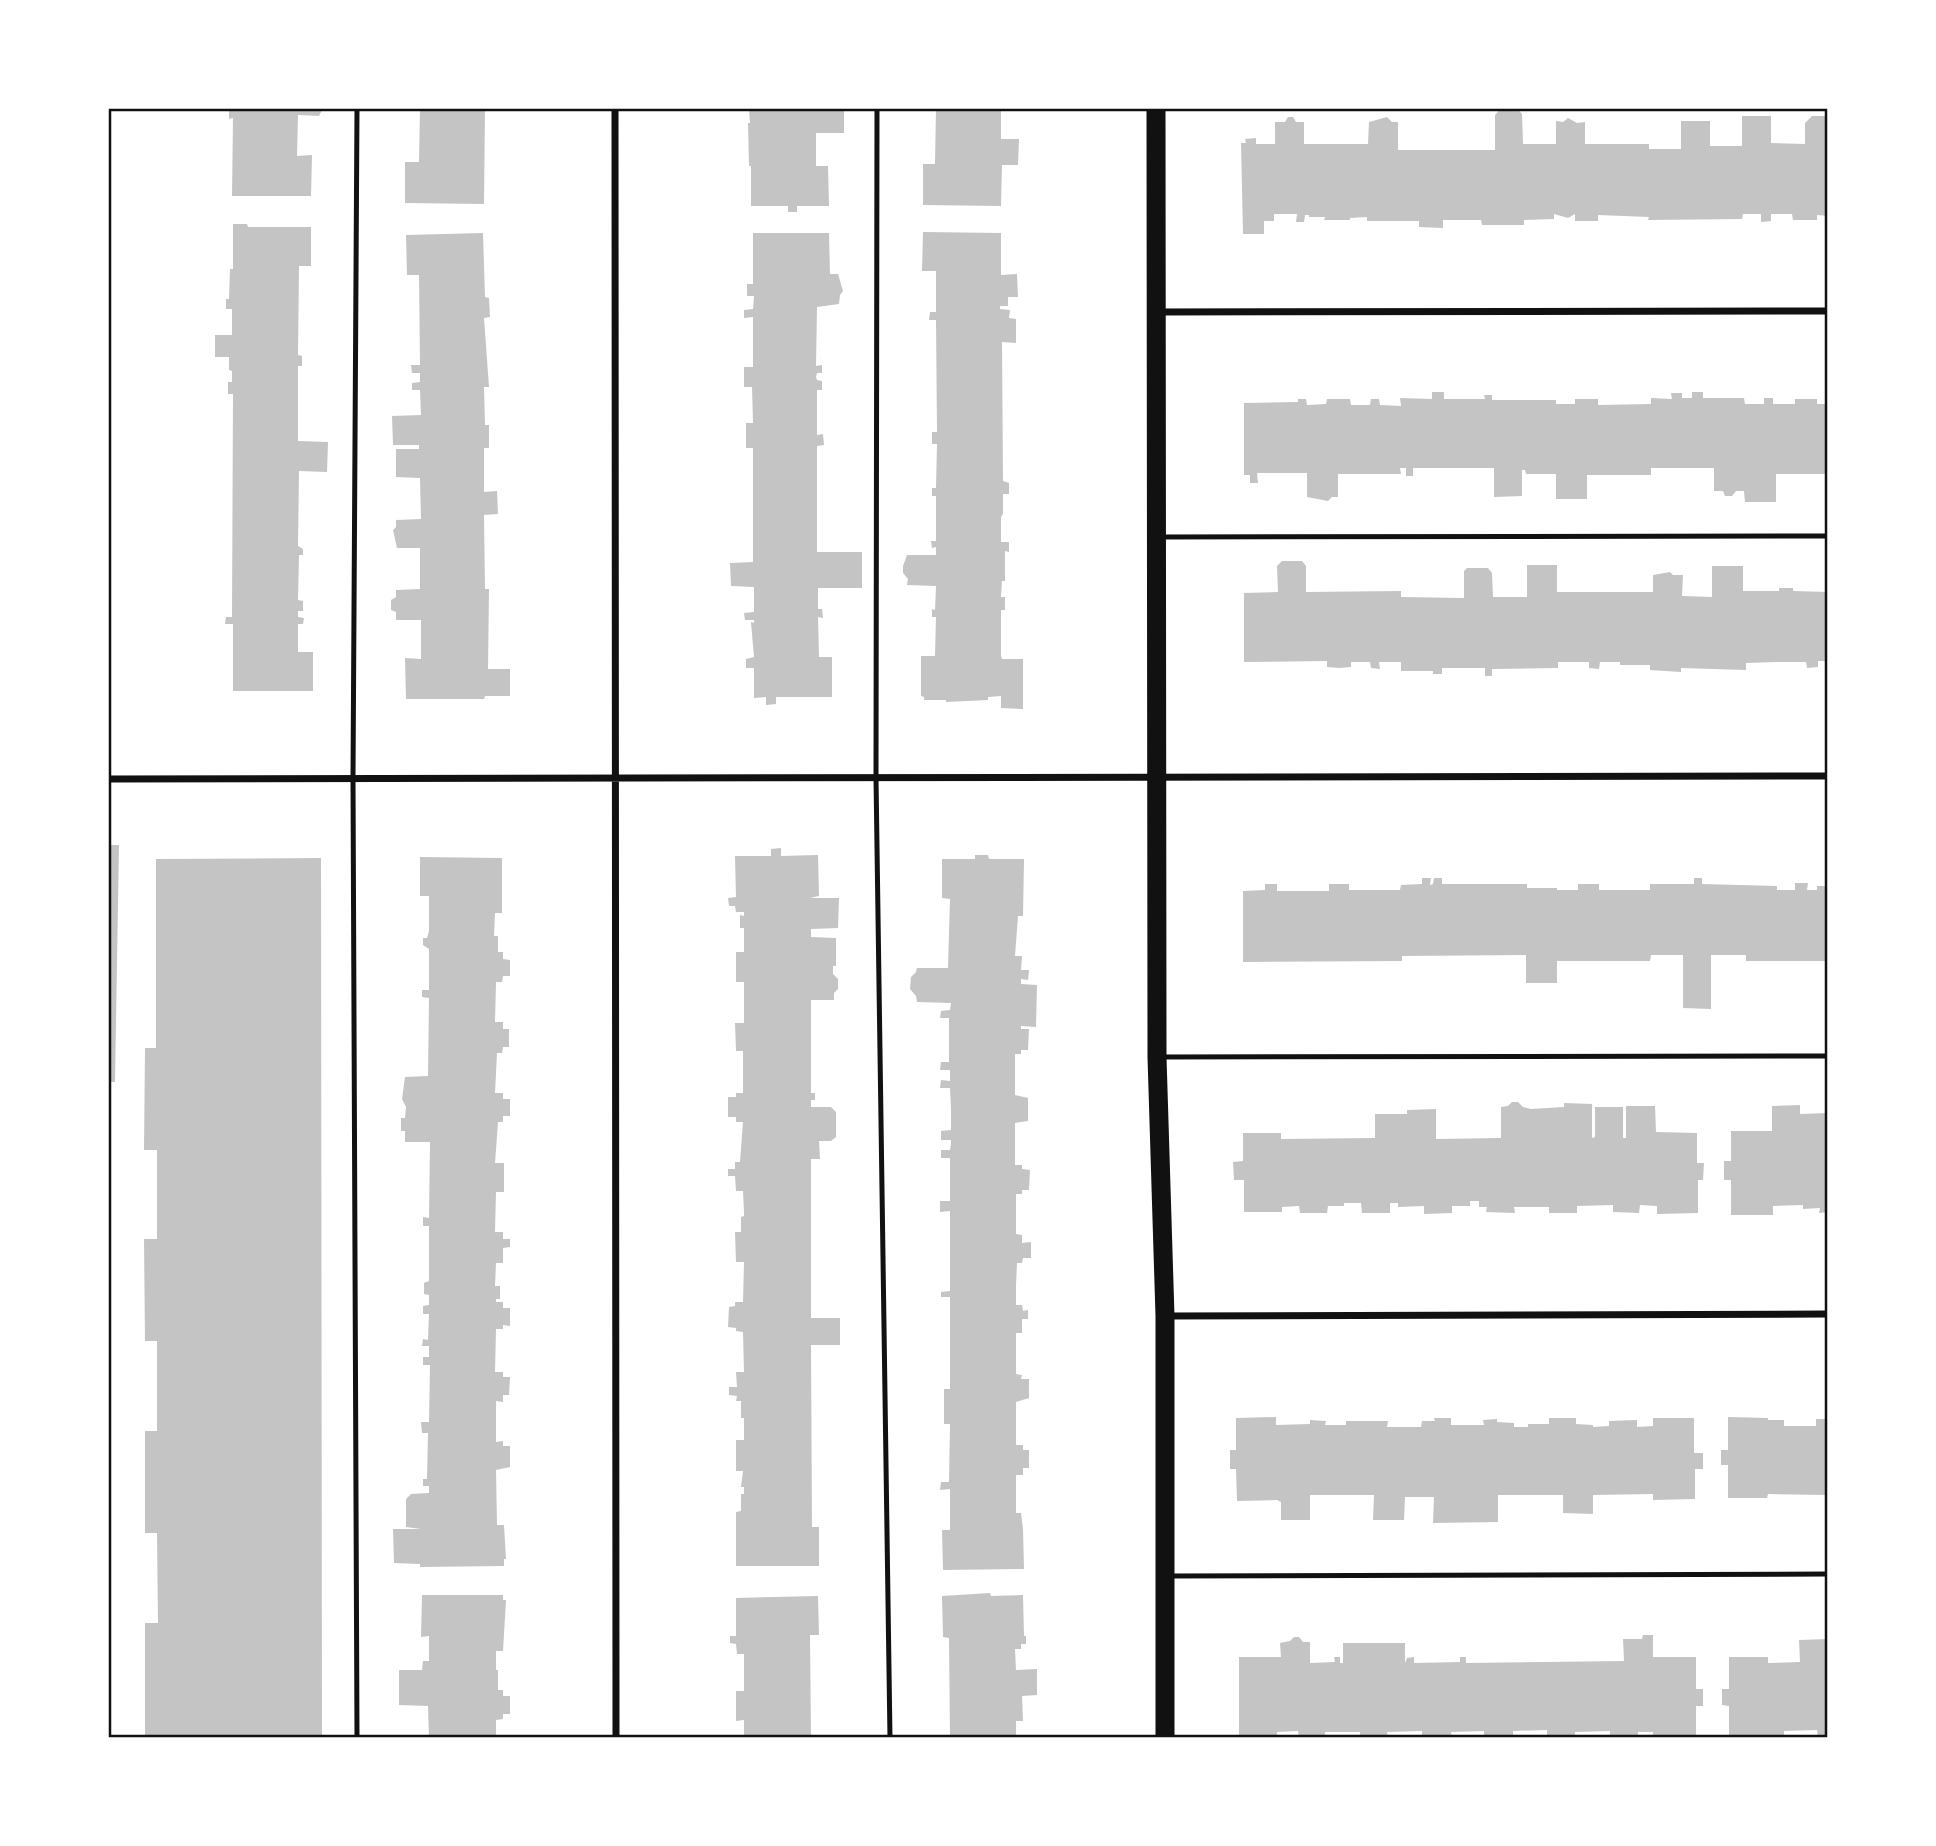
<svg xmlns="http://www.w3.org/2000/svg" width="1936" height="1846" font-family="Signika,sans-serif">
	<rect width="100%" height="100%" fill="#fff"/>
	<path fill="#c4c4c4" d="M 229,108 L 323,108 L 319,116 L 298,115 L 297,156 L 312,155 L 311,196 L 232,196 L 233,118 L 229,119 Z
		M 420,108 L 485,108 L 484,204 L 405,203 L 405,162 L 419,162 Z
		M 749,108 L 844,108 L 844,133 L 816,133 L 816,166 L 828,166 L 829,206 L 797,206 L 797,212 L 788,212 L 788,206 L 751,206 L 751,166 L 749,166 L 748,123 L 750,123 Z
		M 936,108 L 1001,108 L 1001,139 L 1019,139 L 1018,165 L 1002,165 L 1001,206 L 923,205 L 923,164 L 935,164 Z
		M 1501,108 L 1517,108 L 1522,114 L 1523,144 L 1556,144 L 1556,121 L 1563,122 L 1568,118 L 1577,123 L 1585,122 L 1585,144 L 1649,144 L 1649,149 L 1681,149 L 1681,121 L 1710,121 L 1710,146 L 1742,146 L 1742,116 L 1771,116 L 1771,143 L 1805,144 L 1805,123 L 1812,116 L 1828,116 L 1828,216 L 1817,215 L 1817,220 L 1793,220 L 1792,214 L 1771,214 L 1771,221 L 1761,222 L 1761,214 L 1743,214 L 1742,219 L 1648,220 L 1649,217 L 1598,215 L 1598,221 L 1575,221 L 1575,214 L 1568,218 L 1554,214 L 1554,219 L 1524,220 L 1524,225 L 1482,225 L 1481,220 L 1443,220 L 1443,228 L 1419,227 L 1419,221 L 1367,221 L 1367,217 L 1350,218 L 1350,220 L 1324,220 L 1325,217 L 1309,217 L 1309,215 L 1305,215 L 1304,222 L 1296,222 L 1297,214 L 1274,214 L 1274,221 L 1264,221 L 1264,234 L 1243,234 L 1241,143 L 1246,143 L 1245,139 L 1256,138 L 1256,144 L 1275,144 L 1275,122 L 1285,122 L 1288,117 L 1293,117 L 1296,122 L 1304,122 L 1304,144 L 1368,144 L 1369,122 L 1387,117 L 1392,122 L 1398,122 L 1398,150 L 1495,150 L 1495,115 Z
		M 233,224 L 247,224 L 248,227 L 311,227 L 311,266 L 299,266 L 298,355 L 302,356 L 302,366 L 298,366 L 298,441 L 328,442 L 327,472 L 299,471 L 298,546 L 303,549 L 303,555 L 299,555 L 298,600 L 303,601 L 303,611 L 298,611 L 298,617 L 304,618 L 303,624 L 298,624 L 298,652 L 313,652 L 313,691 L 233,691 L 233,624 L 225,624 L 226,617 L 232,617 L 233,394 L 228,394 L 228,382 L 232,382 L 232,371 L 229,370 L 229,357 L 215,357 L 215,335 L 232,335 L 232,309 L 226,309 L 226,299 L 229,299 L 230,269 L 233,269 Z
		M 923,232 L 1001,233 L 1001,275 L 1017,274 L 1018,297 L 1008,297 L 1008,306 L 1000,306 L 1000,309 L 1010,310 L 1009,318 L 1016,319 L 1016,343 L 1002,342 L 1003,481 L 1009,483 L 1009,494 L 1003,494 L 1003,514 L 1001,517 L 1001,542 L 1009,542 L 1009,552 L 1005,551 L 1005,581 L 1002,581 L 1001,597 L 1005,597 L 1005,610 L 1001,610 L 1001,656 L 1002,659 L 1023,659 L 1023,709 L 1001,708 L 1001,696 L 988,697 L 988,700 L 946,702 L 946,700 L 924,700 L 924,697 L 921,696 L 921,656 L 935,656 L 936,617 L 932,617 L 932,609 L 935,610 L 936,586 L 907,585 L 908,579 L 903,573 L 903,566 L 907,555 L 936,555 L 936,547 L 932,548 L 931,541 L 936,541 L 936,496 L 932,496 L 932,488 L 936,488 L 937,444 L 932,444 L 932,432 L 937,432 L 936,320 L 929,320 L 930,312 L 936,312 L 936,271 L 922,271 Z
		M 483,233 L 485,297 L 489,298 L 490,317 L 484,318 L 489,387 L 484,387 L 485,425 L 489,425 L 489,448 L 484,448 L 484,492 L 497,491 L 498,514 L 484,515 L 485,589 L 489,589 L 488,669 L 510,669 L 510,696 L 485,696 L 484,699 L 406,699 L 405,658 L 421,659 L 421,620 L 396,620 L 396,612 L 391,610 L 391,600 L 396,597 L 396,590 L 420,589 L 420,548 L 397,548 L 393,530 L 396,527 L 396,520 L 421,519 L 420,478 L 396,477 L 396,449 L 419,449 L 419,445 L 393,445 L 392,416 L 421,415 L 420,390 L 412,390 L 412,383 L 420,382 L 420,373 L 412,373 L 411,365 L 420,365 L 419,275 L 407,275 L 406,235 Z
		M 753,233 L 829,233 L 830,274 L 838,274 L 843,291 L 840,295 L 839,304 L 817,307 L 816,366 L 822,365 L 822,373 L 817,373 L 816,377 L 817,380 L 822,381 L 822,390 L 817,390 L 817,435 L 823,434 L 824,445 L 817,446 L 817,552 L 862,552 L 862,588 L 818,588 L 818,609 L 822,609 L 823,618 L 818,617 L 819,657 L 832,657 L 832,697 L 776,697 L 776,704 L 766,705 L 766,697 L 754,698 L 754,668 L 746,668 L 746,659 L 754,657 L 751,622 L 754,623 L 754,620 L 745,620 L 744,613 L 754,612 L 754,587 L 731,586 L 730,563 L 753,562 L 753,448 L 746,448 L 746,423 L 753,423 L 752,387 L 744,387 L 744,367 L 753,367 L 753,317 L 744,318 L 744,310 L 753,309 L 754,296 L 747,296 L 747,284 L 753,284 Z
		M 1432,392 L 1444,392 L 1444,399 L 1485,399 L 1484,395 L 1492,395 L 1492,400 L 1556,400 L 1556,404 L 1575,404 L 1575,399 L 1598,399 L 1598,405 L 1651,404 L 1651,398 L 1672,399 L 1671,393 L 1682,393 L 1682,398 L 1692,398 L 1692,392 L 1703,392 L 1703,398 L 1744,398 L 1745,404 L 1764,404 L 1764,398 L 1773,398 L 1773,404 L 1795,404 L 1795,399 L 1817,399 L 1817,404 L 1828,404 L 1828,474 L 1776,474 L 1776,502 L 1745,502 L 1744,491 L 1736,491 L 1732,496 L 1725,496 L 1723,491 L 1714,491 L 1714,468 L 1651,468 L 1651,475 L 1587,475 L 1587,499 L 1556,499 L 1556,474 L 1526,474 L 1525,470 L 1522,470 L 1522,496 L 1494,497 L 1494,468 L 1413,468 L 1413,476 L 1406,476 L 1406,468 L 1400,468 L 1401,474 L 1338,474 L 1338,497 L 1332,497 L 1328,501 L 1307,497 L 1307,473 L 1257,473 L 1258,483 L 1250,483 L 1250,475 L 1244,475 L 1244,403 L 1298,402 L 1298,399 L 1306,399 L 1307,405 L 1326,404 L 1327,399 L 1350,399 L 1351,405 L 1370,405 L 1371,399 L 1379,399 L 1380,405 L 1401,406 L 1400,398 L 1432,399 Z
		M 1282,561 L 1302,561 L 1306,566 L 1306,592 L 1401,591 L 1401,597 L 1464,598 L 1464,571 L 1467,568 L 1488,568 L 1492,573 L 1493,597 L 1527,597 L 1527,565 L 1557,565 L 1557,592 L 1653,592 L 1653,575 L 1670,572 L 1673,575 L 1683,575 L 1682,596 L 1712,597 L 1712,566 L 1743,566 L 1743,591 L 1779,591 L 1779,588 L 1793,588 L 1793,591 L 1828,592 L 1828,661 L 1818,661 L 1818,667 L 1807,668 L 1806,662 L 1776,662 L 1746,663 L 1746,670 L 1681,668 L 1681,672 L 1650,670 L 1650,665 L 1620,665 L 1620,662 L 1600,662 L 1599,669 L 1589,668 L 1589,662 L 1558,662 L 1558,668 L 1492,669 L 1492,676 L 1485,676 L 1485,668 L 1442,668 L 1442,674 L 1433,674 L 1433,671 L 1401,671 L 1401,662 L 1379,662 L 1380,669 L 1371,668 L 1370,662 L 1351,662 L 1351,667 L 1339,668 L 1327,667 L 1327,661 L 1244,662 L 1244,593 L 1278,592 L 1277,566 Z
		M 108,845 L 119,845 L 115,1082 L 108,1082 Z
		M 781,848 L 781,856 L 818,855 L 819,896 L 810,898 L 839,898 L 838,928 L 811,929 L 811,937 L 836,938 L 836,966 L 833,966 L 833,974 L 838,979 L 838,989 L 834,993 L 834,1000 L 811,1000 L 811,1093 L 815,1093 L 815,1100 L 811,1100 L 811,1107 L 831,1107 L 836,1112 L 836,1137 L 831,1141 L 819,1141 L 820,1159 L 811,1159 L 811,1318 L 840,1318 L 840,1345 L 811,1345 L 812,1527 L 819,1527 L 819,1566 L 736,1566 L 736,1512 L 741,1511 L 741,1494 L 744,1494 L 744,1487 L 741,1487 L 743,1471 L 736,1471 L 736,1440 L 744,1440 L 744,1418 L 741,1418 L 741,1401 L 736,1401 L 737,1396 L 729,1395 L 729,1387 L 737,1387 L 736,1372 L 744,1372 L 743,1332 L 736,1331 L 736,1328 L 728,1327 L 729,1307 L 735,1306 L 735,1302 L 743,1302 L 744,1262 L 736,1262 L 735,1232 L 741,1232 L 741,1217 L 744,1216 L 744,1212 L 743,1191 L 736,1191 L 735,1176 L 728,1176 L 728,1169 L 735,1169 L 735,1162 L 740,1162 L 743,1122 L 736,1122 L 736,1117 L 728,1117 L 728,1097 L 736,1097 L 736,1093 L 743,1093 L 743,1051 L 736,1051 L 735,1023 L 744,1023 L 744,982 L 736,982 L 736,952 L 744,952 L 744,928 L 740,928 L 740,915 L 744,916 L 744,912 L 736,912 L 735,906 L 729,906 L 728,898 L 736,897 L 735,856 L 771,856 L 771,849 Z
		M 975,855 L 988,855 L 989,859 L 1024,859 L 1023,916 L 1018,916 L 1015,956 L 1022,956 L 1021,970 L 1029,970 L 1028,980 L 1021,979 L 1021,984 L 1037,985 L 1036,1027 L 1021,1026 L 1021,1029 L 1029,1029 L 1028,1050 L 1021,1050 L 1021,1054 L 1015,1054 L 1015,1095 L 1028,1098 L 1028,1121 L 1015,1123 L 1015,1165 L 1022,1165 L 1022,1169 L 1030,1170 L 1029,1190 L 1022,1190 L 1022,1194 L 1016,1194 L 1016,1234 L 1022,1235 L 1022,1243 L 1031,1242 L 1031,1258 L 1023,1258 L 1022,1263 L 1017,1263 L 1016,1286 L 1016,1305 L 1022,1305 L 1023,1311 L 1028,1310 L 1028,1319 L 1022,1319 L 1022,1333 L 1016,1333 L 1016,1374 L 1022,1375 L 1021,1379 L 1029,1379 L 1029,1398 L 1016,1402 L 1016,1445 L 1023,1445 L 1023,1450 L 1029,1450 L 1029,1468 L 1023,1468 L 1023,1475 L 1016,1475 L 1016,1513 L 1021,1513 L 1023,1529 L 1024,1569 L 943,1570 L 942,1530 L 950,1530 L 950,1489 L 940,1490 L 941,1482 L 949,1482 L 950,1424 L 944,1424 L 944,1389 L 950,1389 L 950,1297 L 941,1297 L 941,1292 L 950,1291 L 950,1211 L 940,1212 L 940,1201 L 950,1201 L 950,1158 L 941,1158 L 941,1150 L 950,1150 L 951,1144 L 951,1140 L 941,1140 L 941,1131 L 951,1130 L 951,1108 L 950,1088 L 940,1088 L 941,1080 L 950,1081 L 950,1070 L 940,1070 L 941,1062 L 949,1062 L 949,1018 L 940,1018 L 941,1011 L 950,1010 L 951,1003 L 917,1002 L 916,996 L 910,989 L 911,977 L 916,972 L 917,968 L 948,968 L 950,899 L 942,898 L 942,859 L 975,859 Z
		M 420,857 L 502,858 L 502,913 L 495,913 L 494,936 L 498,936 L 498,952 L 503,952 L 503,959 L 510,960 L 510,976 L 503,976 L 502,982 L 496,982 L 495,1022 L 503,1022 L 503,1029 L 509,1029 L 509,1047 L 503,1047 L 502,1053 L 497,1053 L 495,1093 L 503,1093 L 503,1099 L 510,1099 L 510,1116 L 503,1116 L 503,1122 L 498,1122 L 495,1163 L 504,1163 L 504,1192 L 496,1192 L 495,1232 L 503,1232 L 503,1239 L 510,1239 L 510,1247 L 503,1248 L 503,1263 L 496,1263 L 495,1286 L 500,1286 L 500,1299 L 496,1299 L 496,1302 L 503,1302 L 503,1308 L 510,1308 L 510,1326 L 503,1325 L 503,1329 L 496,1329 L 495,1372 L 503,1372 L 503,1377 L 510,1377 L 509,1395 L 503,1395 L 503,1402 L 496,1401 L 496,1442 L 503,1441 L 503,1446 L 510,1446 L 510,1467 L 496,1470 L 497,1525 L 504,1525 L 506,1559 L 504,1559 L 504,1566 L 420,1567 L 420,1564 L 394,1563 L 393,1529 L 421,1529 L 406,1527 L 406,1499 L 411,1494 L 429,1493 L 429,1486 L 423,1486 L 423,1479 L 427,1479 L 428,1433 L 422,1433 L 421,1422 L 429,1422 L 430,1365 L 423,1365 L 423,1357 L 429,1357 L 429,1346 L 422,1346 L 423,1339 L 428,1340 L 429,1314 L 423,1314 L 423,1306 L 429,1305 L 429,1295 L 424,1294 L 424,1283 L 429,1281 L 429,1226 L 423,1226 L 423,1217 L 429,1218 L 430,1142 L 405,1142 L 405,1131 L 401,1131 L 401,1118 L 405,1118 L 406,1107 L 402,1099 L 405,1077 L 428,1076 L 429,998 L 422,997 L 422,990 L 429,990 L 429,949 L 423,945 L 423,938 L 427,938 L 429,931 L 429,896 L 420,896 Z
		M 321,858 L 322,1738 L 145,1738 L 145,1623 L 158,1623 L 157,1533 L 145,1533 L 145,1431 L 157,1431 L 157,1341 L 145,1341 L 144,1239 L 157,1239 L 157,1150 L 144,1150 L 145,1048 L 156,1048 L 156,859 Z
		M 1422,878 L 1431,878 L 1430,885 L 1433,884 L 1434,878 L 1442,878 L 1442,884 L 1527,884 L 1527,888 L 1557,888 L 1557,890 L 1578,890 L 1578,884 L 1599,884 L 1599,890 L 1650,890 L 1650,884 L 1694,884 L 1694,878 L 1702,878 L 1702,884 L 1777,886 L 1777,890 L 1795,890 L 1795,883 L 1808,883 L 1807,890 L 1817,890 L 1817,886 L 1828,886 L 1828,961 L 1746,961 L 1746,955 L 1711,955 L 1711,1009 L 1683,1008 L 1683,955 L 1651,955 L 1650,961 L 1557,961 L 1557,983 L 1526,983 L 1526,955 L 1402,956 L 1402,961 L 1243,962 L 1243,891 L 1265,890 L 1265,884 L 1277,884 L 1277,891 L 1329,891 L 1329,884 L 1349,884 L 1349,890 L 1400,890 L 1401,885 L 1422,884 Z
		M 1512,1102 L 1518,1102 L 1523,1107 L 1531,1109 L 1564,1107 L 1564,1103 L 1592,1104 L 1592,1138 L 1595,1137 L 1595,1107 L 1623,1107 L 1623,1138 L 1626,1138 L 1626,1106 L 1655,1106 L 1656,1132 L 1697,1133 L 1697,1163 L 1704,1163 L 1703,1180 L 1698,1180 L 1698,1213 L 1657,1214 L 1657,1206 L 1640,1205 L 1639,1213 L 1613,1212 L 1613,1205 L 1577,1206 L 1577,1213 L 1549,1213 L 1549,1207 L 1514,1207 L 1515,1213 L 1486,1212 L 1487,1207 L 1479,1207 L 1479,1201 L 1470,1201 L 1470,1206 L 1452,1206 L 1452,1213 L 1424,1214 L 1424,1206 L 1398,1207 L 1398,1203 L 1390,1203 L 1390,1213 L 1362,1213 L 1361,1203 L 1344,1203 L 1344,1206 L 1328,1206 L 1327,1213 L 1300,1213 L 1299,1206 L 1282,1207 L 1282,1212 L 1244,1212 L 1244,1180 L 1234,1180 L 1233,1162 L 1243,1161 L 1243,1133 L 1281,1133 L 1281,1139 L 1375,1138 L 1375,1114 L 1407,1114 L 1407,1110 L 1436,1109 L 1436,1139 L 1501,1138 L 1501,1107 L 1508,1106 Z
		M 1800,1105 L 1800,1114 L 1828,1113 L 1828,1212 L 1819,1213 L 1820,1208 L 1803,1209 L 1803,1205 L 1773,1206 L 1773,1215 L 1731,1215 L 1731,1180 L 1724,1180 L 1724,1161 L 1731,1161 L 1731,1131 L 1772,1131 L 1772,1106 Z
		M 1276,1417 L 1276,1425 L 1310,1424 L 1310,1420 L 1326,1421 L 1325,1425 L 1346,1425 L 1346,1421 L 1388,1421 L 1387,1427 L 1421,1427 L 1422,1421 L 1435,1421 L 1434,1418 L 1451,1418 L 1451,1425 L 1484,1425 L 1483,1420 L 1497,1419 L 1497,1422 L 1514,1423 L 1514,1427 L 1528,1427 L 1528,1424 L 1549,1424 L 1549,1418 L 1576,1418 L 1576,1424 L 1593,1425 L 1593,1427 L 1609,1426 L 1609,1421 L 1637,1420 L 1637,1427 L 1653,1426 L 1653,1418 L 1694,1418 L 1694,1453 L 1703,1453 L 1703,1469 L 1695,1469 L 1695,1499 L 1653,1500 L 1653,1494 L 1593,1495 L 1593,1514 L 1563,1513 L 1563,1495 L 1498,1495 L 1498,1522 L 1433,1523 L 1434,1497 L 1405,1497 L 1404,1520 L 1373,1520 L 1374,1495 L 1310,1495 L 1310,1520 L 1281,1520 L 1281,1502 L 1277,1500 L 1237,1501 L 1236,1469 L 1230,1469 L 1230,1450 L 1236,1450 L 1236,1418 Z
		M 1728,1417 L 1768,1418 L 1768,1420 L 1784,1420 L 1784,1426 L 1816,1426 L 1816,1419 L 1828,1419 L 1828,1495 L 1768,1494 L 1767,1498 L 1728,1498 L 1728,1465 L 1721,1465 L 1721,1450 L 1728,1450 Z
		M 990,1593 L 991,1596 L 1023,1595 L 1024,1636 L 1026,1636 L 1026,1644 L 1021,1644 L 1021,1649 L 1015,1649 L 1016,1670 L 1037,1669 L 1037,1695 L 1022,1696 L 1023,1721 L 1016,1721 L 1016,1738 L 950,1738 L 949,1638 L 943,1637 L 942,1596 Z
		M 422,1595 L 503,1595 L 503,1600 L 506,1600 L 503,1651 L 496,1651 L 496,1670 L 498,1670 L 498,1690 L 503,1690 L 503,1696 L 510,1696 L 510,1714 L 503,1714 L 503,1719 L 496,1720 L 496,1738 L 429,1738 L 428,1706 L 399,1705 L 399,1670 L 422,1670 L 423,1661 L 429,1661 L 429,1636 L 421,1637 Z
		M 818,1596 L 819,1635 L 810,1635 L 811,1738 L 744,1738 L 744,1720 L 736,1721 L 736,1691 L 744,1691 L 744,1654 L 737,1654 L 736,1644 L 730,1643 L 730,1636 L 736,1636 L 736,1598 Z
		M 1643,1635 L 1653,1635 L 1653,1657 L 1696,1657 L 1696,1689 L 1703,1689 L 1703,1706 L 1696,1706 L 1696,1738 L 1653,1738 L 1653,1732 L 1638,1732 L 1638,1738 L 1610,1738 L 1610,1731 L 1575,1732 L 1575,1738 L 1547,1738 L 1547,1730 L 1513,1731 L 1513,1738 L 1484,1738 L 1484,1731 L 1451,1732 L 1452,1738 L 1422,1738 L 1422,1731 L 1387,1732 L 1388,1738 L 1360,1738 L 1360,1732 L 1325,1732 L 1325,1738 L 1299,1738 L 1298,1731 L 1277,1732 L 1277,1738 L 1239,1738 L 1239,1657 L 1281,1657 L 1280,1643 L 1290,1641 L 1294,1637 L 1299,1637 L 1303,1642 L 1310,1642 L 1310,1663 L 1335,1662 L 1334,1657 L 1340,1657 L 1340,1663 L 1343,1663 L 1343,1643 L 1405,1643 L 1405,1663 L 1407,1658 L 1414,1657 L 1414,1663 L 1460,1662 L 1460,1657 L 1466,1657 L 1466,1663 L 1624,1661 L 1623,1639 L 1642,1639 Z
		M 1828,1639 L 1828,1738 L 1818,1738 L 1817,1730 L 1784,1731 L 1784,1738 L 1729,1738 L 1729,1706 L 1722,1705 L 1722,1689 L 1729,1689 L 1729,1657 L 1768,1657 L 1768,1663 L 1800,1662 L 1799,1640 Z"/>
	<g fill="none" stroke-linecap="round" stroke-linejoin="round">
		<path stroke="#111" stroke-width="5" d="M 357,108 L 353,778 L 357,1738
			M 877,108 L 876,778 L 890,1738
			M 1162,537 L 1828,536
			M 1162,1057 L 1828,1056
			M 1169,1576 L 1828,1574"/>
		<path stroke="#111" stroke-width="7" d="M 615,108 L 616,1738
			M 1156,312 L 1828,311
			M 108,779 L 1828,776
			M 1167,1316 L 1828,1314"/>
		<path stroke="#111" stroke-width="19" d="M 1156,108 L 1157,1057 L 1165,1316 L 1165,1738"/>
	</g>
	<rect width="1936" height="1846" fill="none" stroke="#ffffff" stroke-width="220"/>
	<rect x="110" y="110" width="1716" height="1626" fill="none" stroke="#111" stroke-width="2.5"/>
</svg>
